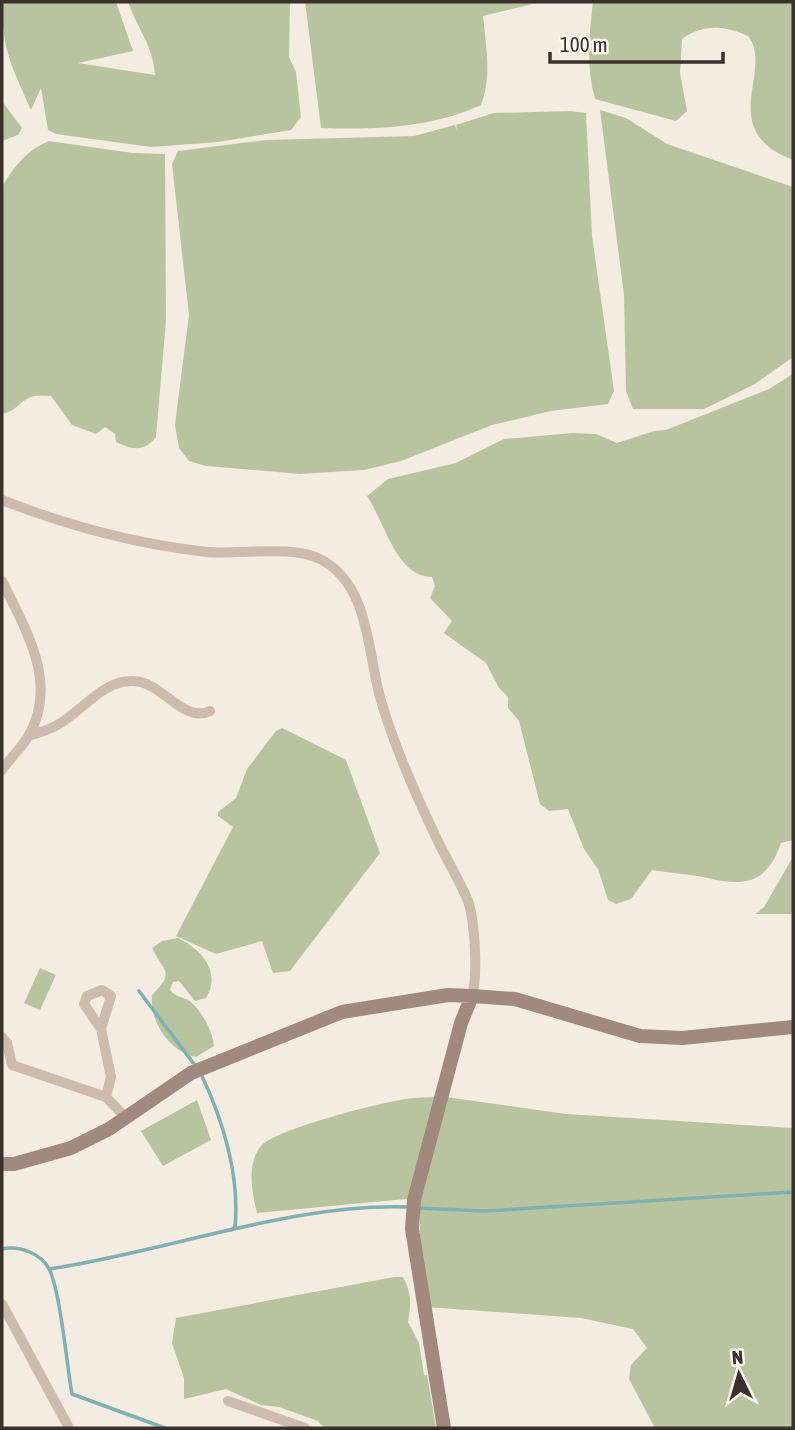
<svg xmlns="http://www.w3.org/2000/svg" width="795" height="1430" font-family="'Asap Condensed',sans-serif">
	<rect width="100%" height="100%" fill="#f4ebe1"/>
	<path fill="#b8c4a0" d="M 2,2 L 116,2 L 133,51 L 78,63 L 155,75 C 153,45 138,30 128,2 L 290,2 L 289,57 L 296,72 L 301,117 L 291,130 L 218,142 L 151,147 L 56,134 L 48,130 L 41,88 L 31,110 C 12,67 2,50 2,2 Z
		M 305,2 L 541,2 L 483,16 C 486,47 492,76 481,105 C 431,128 375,130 321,128 Z
		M 593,2 L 793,2 L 793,160 C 714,130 775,70 748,36 C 725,25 702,24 682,39 L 680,73 L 687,111 L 676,121 L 595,99 C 586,67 589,35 593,2 Z
		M 2,101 L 22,128 L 18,135 L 2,141 Z
		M 600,110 L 626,118 L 667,144 L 793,187 L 793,357 L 755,384 L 704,409 L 633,409 L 626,391 L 624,295 Z
		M 570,111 L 586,113 L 592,236 L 614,391 L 608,404 L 551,411 L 492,425 L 401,461 L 364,470 L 300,474 L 206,466 L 189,461 L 179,448 L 175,425 L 189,315 L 172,164 L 178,151 L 266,140 L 414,136 L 455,125 L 457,130 L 456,125 L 494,113 Z
		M 49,141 L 133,153 L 165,154 L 166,320 L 156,437 C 144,452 133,450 116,442 L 115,434 L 105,427 L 96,434 L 72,425 L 51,396 C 19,392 24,409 2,414 L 2,187 C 15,165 26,151 49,141 Z
		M 793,374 L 793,840 L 781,843 C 767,883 746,887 708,878 C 690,874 670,873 652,870 L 631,899 L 616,904 L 608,900 L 598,869 L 584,849 L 568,809 L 549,811 L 540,804 L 519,721 L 508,708 L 508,697 L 499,688 L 486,663 L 444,633 L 452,621 L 430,598 L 435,586 L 432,577 C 396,577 385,522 367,496 L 388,479 L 456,463 L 504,439 L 573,433 L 596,434 L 617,443 L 654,431 L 666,430 L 769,389 Z
		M 282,728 L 346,760 L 380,853 L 290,971 L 273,973 L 262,941 L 216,954 L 176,936 L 233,827 L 218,816 L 218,812 L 236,798 L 247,769 L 276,731 Z
		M 793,857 L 793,914 L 755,914 L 764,907 Z
		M 178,938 C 201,949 222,972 206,998 L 195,1001 L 179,981 L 173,982 L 170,989 C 175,999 187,996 194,1005 C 204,1016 212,1030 214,1046 L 196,1057 C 169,1052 149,1020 152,995 C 175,971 165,974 152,948 L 162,941 Z
		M 40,968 L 56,975 L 40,1010 L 24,1003 Z
		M 446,1097 L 566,1114 L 793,1128 L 793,1428 L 655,1428 L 629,1379 L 631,1365 L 647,1348 L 633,1329 L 581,1318 L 426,1307 L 420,1252 L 420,1214 L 406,1199 L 257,1213 C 252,1193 246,1164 261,1146 C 275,1129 389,1100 413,1098 C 424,1097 435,1097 446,1097 Z
		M 197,1100 L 211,1140 L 163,1166 L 141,1131 Z
		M 394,1277 L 403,1277 C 412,1294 411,1304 408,1322 L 419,1343 L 424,1375 L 427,1375 L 436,1428 L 324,1428 L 318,1421 L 279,1407 L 261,1405 L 226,1389 L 184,1399 L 184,1378 L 172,1343 L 176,1318 Z"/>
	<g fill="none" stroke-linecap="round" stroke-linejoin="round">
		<path stroke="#7fb0b2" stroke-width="3.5" d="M 139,991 L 197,1068
			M 201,1074 C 223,1120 240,1176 235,1227 L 231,1230
			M 418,1208 L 484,1211 L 793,1192
			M 2,1249 C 18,1245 41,1253 49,1269 C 60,1289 67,1367 72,1394 L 165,1428
			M 49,1269 C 166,1252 294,1202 410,1207"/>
		<path stroke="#cdbbac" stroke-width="10" d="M 2,500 C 68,526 136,544 207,552 C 239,555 294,544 322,560 C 370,587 367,651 380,697 C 393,744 414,791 435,835 C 445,857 459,879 468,901 C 475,921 478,976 472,996
			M 2,581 C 25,629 59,682 29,735 C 22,748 10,758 2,770
			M 28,736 C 39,733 49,730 59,724 C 82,711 104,679 134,681 C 162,682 184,724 210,711
			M 101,1029 L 84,1004 L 87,996 L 102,990 L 111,996 L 101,1029 L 111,1077 L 106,1097
			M 2,1037 L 7,1043 L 12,1065 L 106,1097 L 126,1118
			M 2,1304 L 69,1428
			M 228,1401 L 305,1428"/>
		<path stroke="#a18a7d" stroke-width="14" d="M 2,1164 L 14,1164 L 71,1148 L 109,1129 L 191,1073 L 342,1012 L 448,995 L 472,996 L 515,999 L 640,1036 L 682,1038 L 793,1027
			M 444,1428 L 412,1229 L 414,1200 L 461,1023 L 472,996"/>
	</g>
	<rect width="795" height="1430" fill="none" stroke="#3b302b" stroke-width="7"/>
	<g transform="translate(739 1374) rotate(355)" stroke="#fbf5ee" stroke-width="5" paint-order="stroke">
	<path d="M0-5L12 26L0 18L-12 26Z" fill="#3b302b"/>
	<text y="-10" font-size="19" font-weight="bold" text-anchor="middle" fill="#3b302b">N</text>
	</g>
	<path d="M550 52v10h173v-10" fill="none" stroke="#3b302b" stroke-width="3.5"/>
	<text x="560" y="52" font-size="21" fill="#3b302b" stroke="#fbf5ee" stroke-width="5" paint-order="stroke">100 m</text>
</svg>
